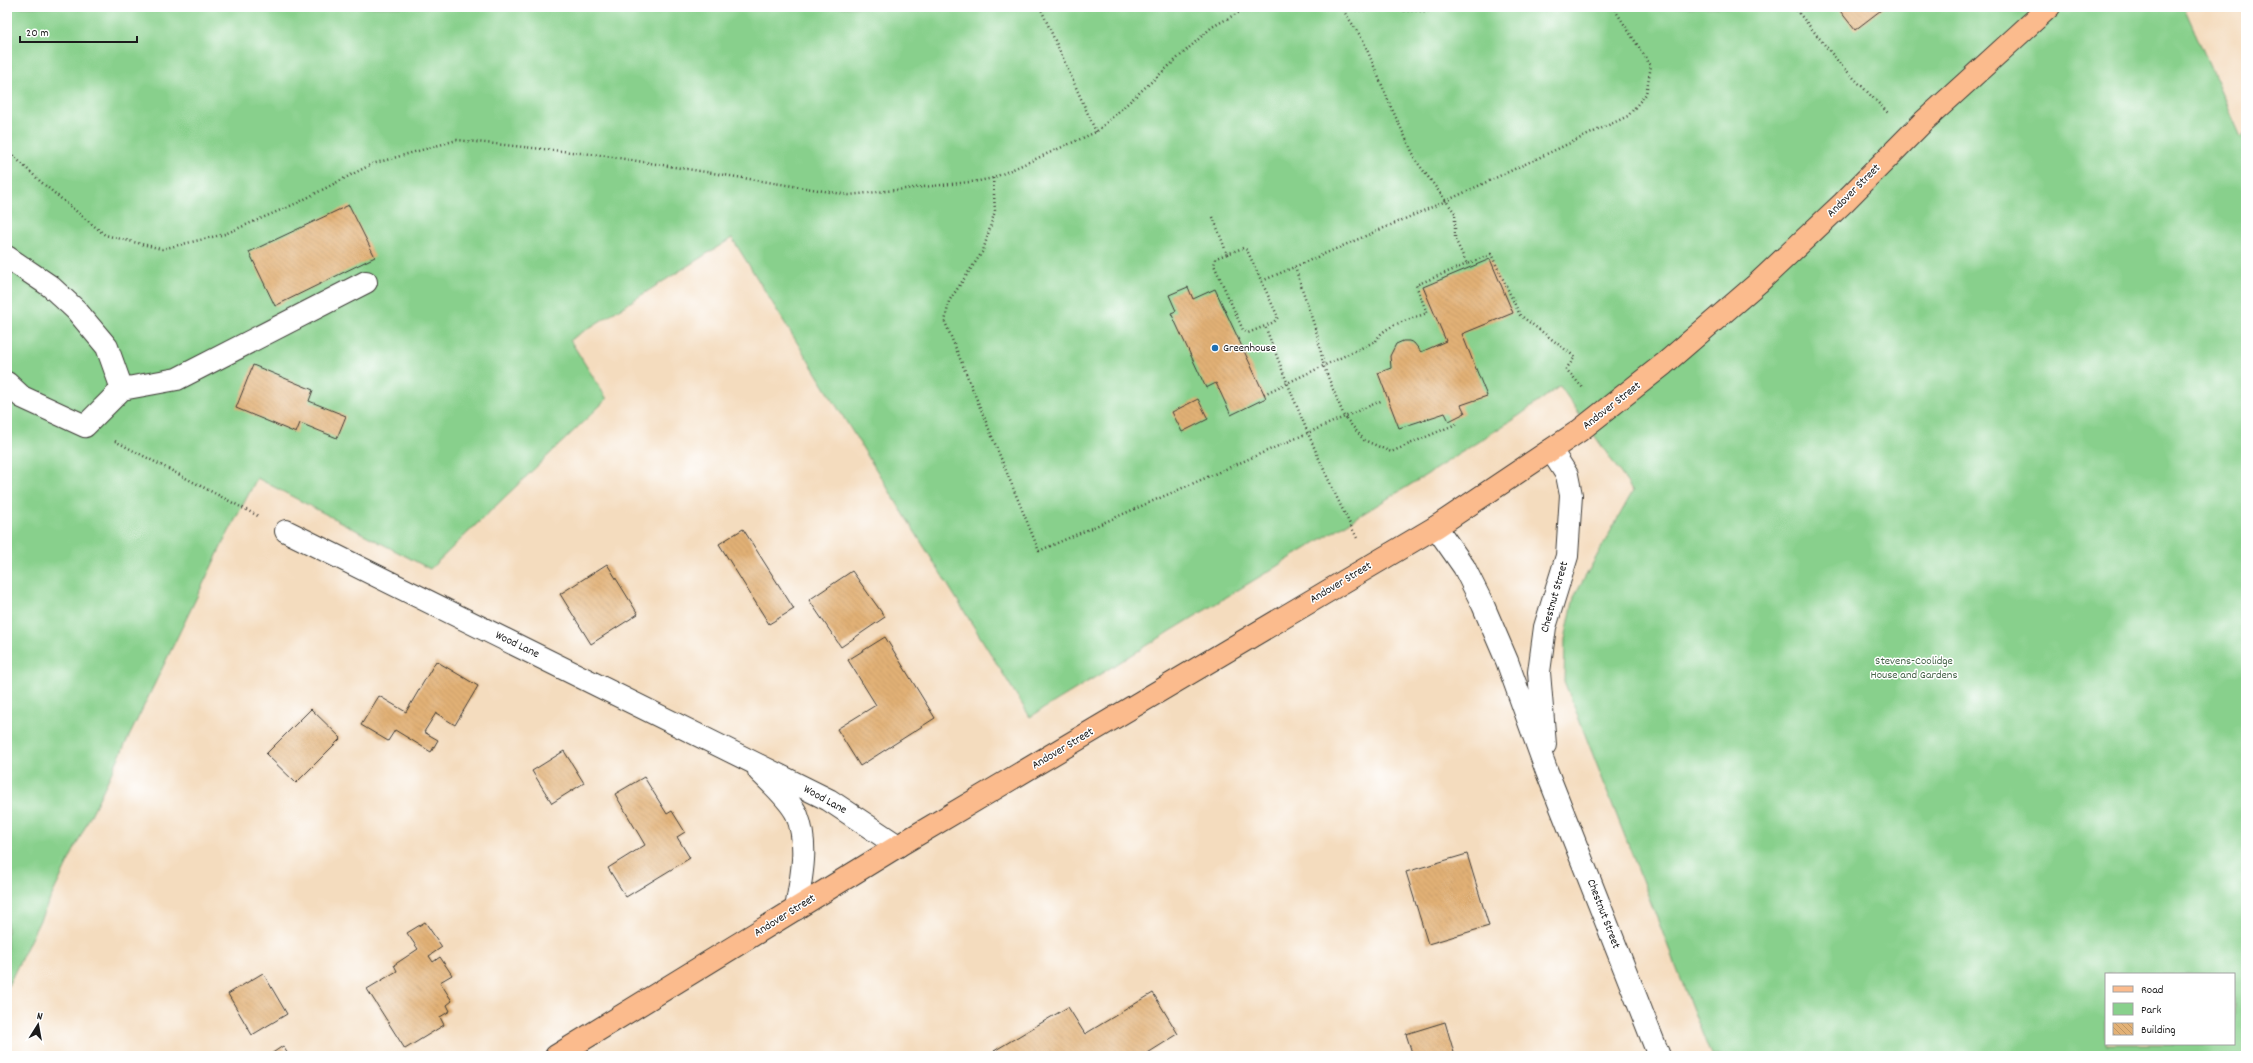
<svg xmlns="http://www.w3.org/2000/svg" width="2253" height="1063" font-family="Dekko,sans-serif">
	<defs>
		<pattern id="building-back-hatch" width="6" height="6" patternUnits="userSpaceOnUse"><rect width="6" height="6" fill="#e2b176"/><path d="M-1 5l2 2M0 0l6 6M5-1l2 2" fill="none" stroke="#c19866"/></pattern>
	</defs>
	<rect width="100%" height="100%" fill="#fff"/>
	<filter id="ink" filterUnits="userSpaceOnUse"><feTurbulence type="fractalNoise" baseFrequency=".025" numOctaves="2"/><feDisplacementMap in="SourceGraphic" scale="8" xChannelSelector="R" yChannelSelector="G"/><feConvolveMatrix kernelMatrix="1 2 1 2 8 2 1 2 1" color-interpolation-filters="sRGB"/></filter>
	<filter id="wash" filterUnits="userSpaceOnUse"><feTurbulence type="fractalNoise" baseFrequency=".012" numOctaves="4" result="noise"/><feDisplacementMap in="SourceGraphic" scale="16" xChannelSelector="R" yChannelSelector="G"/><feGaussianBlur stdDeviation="0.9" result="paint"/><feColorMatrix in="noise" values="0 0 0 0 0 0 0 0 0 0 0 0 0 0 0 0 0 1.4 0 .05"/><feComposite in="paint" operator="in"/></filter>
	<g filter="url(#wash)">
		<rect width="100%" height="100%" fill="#f4dcbe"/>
		<path fill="#88d08c" stroke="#527654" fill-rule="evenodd" d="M 7,7 L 2184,7 L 2241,137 L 2246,133 L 2246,1056 L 1711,1056 L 1564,681 L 1565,639 L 1574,597 L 1633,491 L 1560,386 L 1520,415 L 1423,477 L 1030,717 L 732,238 L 570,340 L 607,399 L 430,569 L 257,478 L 223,543 L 7,988 ZM 2106,974 L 2234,974 L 2234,1044 L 2106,1044 Z"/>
		<g id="blocks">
			<path fill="url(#building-back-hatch)" d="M 1837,7 L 1885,7 L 1855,30 Z
				M 349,205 L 375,257 L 275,306 L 249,252 Z
				M 1490,259 L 1513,313 L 1462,334 L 1487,396 L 1461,405 L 1465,413 L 1449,421 L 1445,413 L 1399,428 L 1378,373 L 1391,368 L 1390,356 L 1396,344 L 1403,341 L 1409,341 L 1414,343 L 1421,352 L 1446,341 L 1423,287 Z
				M 1188,287 L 1193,299 L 1215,289 L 1266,398 L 1231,415 L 1216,383 L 1206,388 L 1171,313 L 1176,311 L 1169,295 Z
				M 253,365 L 313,390 L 309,401 L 346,416 L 337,438 L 300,423 L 296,433 L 236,408 Z
				M 1198,399 L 1208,419 L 1182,432 L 1172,412 Z
				M 743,529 L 794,609 L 769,624 L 719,544 Z
				M 607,564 L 638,614 L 591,644 L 560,594 Z
				M 852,571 L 885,617 L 841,647 L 809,600 Z
				M 885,637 L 935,718 L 860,766 L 837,729 L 876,705 L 848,660 Z
				M 436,661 L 478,686 L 455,725 L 436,713 L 424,732 L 438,740 L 431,752 L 395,730 L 388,741 L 361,725 L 379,696 L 406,712 Z
				M 311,709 L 341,738 L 296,783 L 266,754 Z
				M 564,751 L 584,783 L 552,803 L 532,771 Z
				M 644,777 L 667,814 L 672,811 L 685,832 L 677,837 L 690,858 L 626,897 L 608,868 L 645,845 L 615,794 Z
				M 1467,854 L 1489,926 L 1428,944 L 1406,872 Z
				M 425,922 L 442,947 L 429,956 L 433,962 L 440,957 L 452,975 L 440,982 L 452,1001 L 447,1005 L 450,1011 L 440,1017 L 444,1025 L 405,1049 L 367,989 L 397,971 L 394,965 L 418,949 L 407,933 Z
				M 263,973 L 287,1014 L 252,1035 L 228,994 Z
				M 1153,993 L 1178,1034 L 1143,1056 L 997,1056 L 994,1051 L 1068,1007 L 1085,1034 Z
				M 1445,1022 L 1455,1056 L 1413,1056 L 1406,1034 Z
				M 283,1046 L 289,1056 L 268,1056 Z"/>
		</g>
	</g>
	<g filter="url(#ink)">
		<use href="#blocks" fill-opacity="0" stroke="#3c3934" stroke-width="1"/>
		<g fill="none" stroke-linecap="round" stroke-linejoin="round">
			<g stroke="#3c3934" stroke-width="24">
				<path id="minor" d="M 7,257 L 50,286 L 76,310 L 107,347 L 122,389 L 85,426 L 22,397 L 7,383
					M 122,389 L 177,379 L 366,282
					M 1436,527 L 1464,567 L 1483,605 L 1507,661 L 1547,772 L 1659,1056
					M 286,531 L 829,800 L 898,846
					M 1545,745 L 1539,672 L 1545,627 L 1567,556 L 1571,495 L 1567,475 L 1551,450
					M 759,771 C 770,782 791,801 797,815 C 809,846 801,878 796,909"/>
			</g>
			<g stroke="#3c3934" stroke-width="24">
				<path id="major" d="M 556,1056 L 898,846 L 1436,527 L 1579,431 L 1664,364 L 1758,283 L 1843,203 L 1923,122 L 2049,7"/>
			</g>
			<path stroke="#3c3934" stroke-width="2.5" stroke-dasharray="1 3" stroke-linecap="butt" d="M 1040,7 L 1096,132
				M 1332,7 L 1343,10 L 1431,11 L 1442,7
				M 1794,7 L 1841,65 L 1888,113
				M 1343,10 L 1363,40 L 1391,107 L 1417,162 L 1455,213 L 1455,239 L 1467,264 L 1491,254 L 1520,315 L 1575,357 L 1566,369 L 1583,388
				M 7,150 L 41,182 L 105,235 L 162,249 L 225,234 L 297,203 L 372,164 L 457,140 L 600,155 L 849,195 L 979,181 L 993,178 L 1096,132 L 1212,27 L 1249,7
				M 993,178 L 995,211 L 983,251 L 949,301 L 945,322 L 1039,551 L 1383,400
				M 1213,217 L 1227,254 L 1216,258 L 1214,265 L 1243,330 L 1248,333 L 1265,326 C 1293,398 1321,469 1357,538
				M 1227,254 L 1243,248 L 1247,250 L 1278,317 L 1274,322 L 1265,326
				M 1295,267 L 1317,334 L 1324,367 L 1344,416 L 1364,440 L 1391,452 L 1456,424
				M 1262,281 L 1446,201 L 1628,116 L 1646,94 L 1651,66 L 1613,7
				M 1264,394 L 1376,341 C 1383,325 1412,319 1427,313 L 1416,285 L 1467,264
				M 115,441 L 258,516"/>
			<use href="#minor" stroke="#fff" stroke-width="22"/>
			<use href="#major" stroke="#fbbb8d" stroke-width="22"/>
		</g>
	</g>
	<circle fill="#1f6fb2" stroke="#fff" stroke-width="1.5" cx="1215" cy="348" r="4"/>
	<g text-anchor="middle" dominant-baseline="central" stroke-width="3" stroke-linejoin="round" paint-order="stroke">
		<g font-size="12" fill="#1c1c1c" stroke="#fff">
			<text transform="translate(1854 191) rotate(-45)">Andover Street</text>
			<text transform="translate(1612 406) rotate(-38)">Andover Street</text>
			<text transform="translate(1341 583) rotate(-31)">Andover Street</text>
			<text transform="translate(1555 597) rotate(-74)">Chestnut Street</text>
			<text transform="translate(517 645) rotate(26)">Wood Lane</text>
			<text transform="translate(1063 749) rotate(-31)">Andover Street</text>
			<text transform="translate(825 800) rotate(29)">Wood Lane</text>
			<text transform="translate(1603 914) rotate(69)">Chestnut Street</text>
			<text transform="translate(785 916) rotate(-32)">Andover Street</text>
		</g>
		<g font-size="12" fill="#1c1c1c" stroke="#fff" text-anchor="start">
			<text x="1223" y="348">Greenhouse</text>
		</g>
		<g font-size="12" fill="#476449" stroke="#fff">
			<text x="1914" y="661">Stevens-Coolidge<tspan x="1914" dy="14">House and Gardens</tspan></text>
		</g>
	</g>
	<rect width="2253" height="1063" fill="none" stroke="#fff" stroke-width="24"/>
	<rect x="2105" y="973" width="130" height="72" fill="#ffffff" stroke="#a4a4a4"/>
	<rect x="2113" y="986" width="20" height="6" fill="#fbbb8d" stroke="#a4a4a4"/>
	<text x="2141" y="993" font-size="12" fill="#1c1c1c">Road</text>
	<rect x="2113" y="1003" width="20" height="12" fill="#88d08c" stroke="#a4a4a4"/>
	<text x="2141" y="1013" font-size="12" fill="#1c1c1c">Park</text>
	<rect x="2113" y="1023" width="20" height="12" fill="url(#building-back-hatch)" stroke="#a4a4a4"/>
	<text x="2141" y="1033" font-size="12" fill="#1c1c1c">Building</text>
	<g transform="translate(38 1025) rotate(11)" stroke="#ffffff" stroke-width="3" paint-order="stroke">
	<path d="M0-3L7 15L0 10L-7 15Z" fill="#1c1c1c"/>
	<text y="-6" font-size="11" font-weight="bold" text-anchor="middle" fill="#1c1c1c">N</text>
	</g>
	<path d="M20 36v6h117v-6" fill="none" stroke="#1c1c1c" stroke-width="2"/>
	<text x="26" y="36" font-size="12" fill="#1c1c1c" stroke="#ffffff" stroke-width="3" paint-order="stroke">20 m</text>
</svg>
